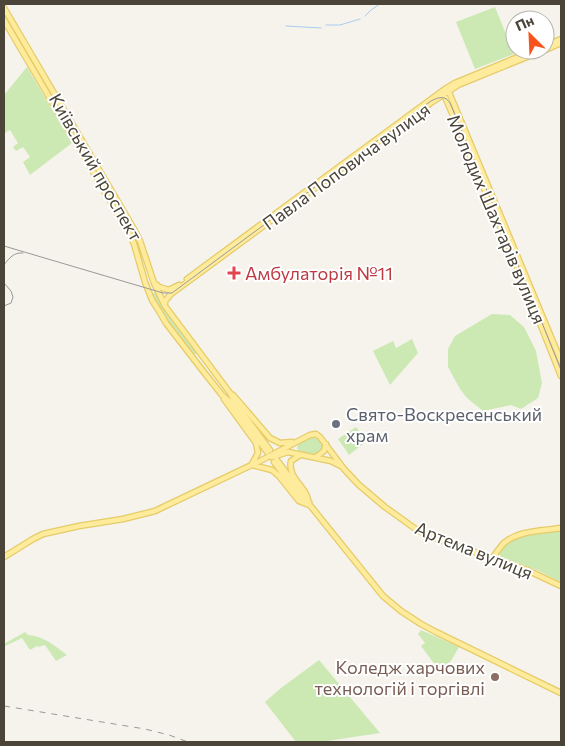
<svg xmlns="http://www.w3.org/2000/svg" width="565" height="746" font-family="Commissioner,sans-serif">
	<rect width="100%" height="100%" fill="#f5f3eb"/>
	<path fill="#cce9b4" d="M 495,7 L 514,54 L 475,69 L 456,22 Z
		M 27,67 L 72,143 L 30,175 L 23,162 L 30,157 L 23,147 L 16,151 L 13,147 L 18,143 L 10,130 L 5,133 L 4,131 L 4,95 Z
		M 155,292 L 170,318 L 196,352 L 196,354 L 194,354 L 169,323 L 153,295 L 153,294 Z
		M 492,314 L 510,315 L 524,327 L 536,351 L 542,383 L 538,398 L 521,409 L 511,405 L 483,411 L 467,398 L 460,389 L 448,367 L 448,349 L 455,336 Z
		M 412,339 L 418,353 L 390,385 L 373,351 L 393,341 L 396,348 Z
		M 356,427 L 367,441 L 349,455 L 338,439 Z
		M 311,437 L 318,438 L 323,444 L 321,451 L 313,455 L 299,452 L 297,448 L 299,443 Z
		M 561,531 L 561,582 L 537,570 L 501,557 L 499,553 L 505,544 L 517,537 Z
		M 421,630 L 459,647 L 451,661 L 439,670 L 421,646 L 425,643 L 418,634 Z
		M 25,632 L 28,635 C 44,636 55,646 67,655 L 56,661 L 45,645 L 38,647 L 37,646 L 30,650 L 22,638 L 5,646 L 4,644 Z
		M 319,660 L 380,733 L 321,742 L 296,742 L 265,702 L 281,688 Z"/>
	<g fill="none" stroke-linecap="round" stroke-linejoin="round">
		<path stroke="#a8ccf1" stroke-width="1" d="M 365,16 L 371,10 L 380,4
			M 326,25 L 340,25 L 360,19
			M 286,26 L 321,28"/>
		<g stroke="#e5cb69" stroke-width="7">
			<path id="major" d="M 4,8 L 135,231 L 140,241 L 154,283 L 165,306 L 230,393 L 234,401 L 270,450
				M 4,20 L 129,233 L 134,244 L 145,282 L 152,300 L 159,311 L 166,323 L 203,371 L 222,395 L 231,403 L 267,452
				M 545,46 L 561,39
				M 545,50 L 561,43
				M 448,90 L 561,361
				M 443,92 L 522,278 L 561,376
				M 187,279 L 445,89 L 455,83 L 535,50
				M 157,285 L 159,287 L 169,290 L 179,285
				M 165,304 L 165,301 L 171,294 L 432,102 L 458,85 L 544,50
				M 233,395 L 270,438 L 280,443 L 292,442
				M 224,399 L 256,443 L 258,453 L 252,464
				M 300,455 L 291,461 C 288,475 300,483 306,494 C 307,495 308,501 309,502
				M 272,457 L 288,452 L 331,461 L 341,466
				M 316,457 L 324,451 L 326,444
				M 277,460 L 303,495 L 305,499 L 383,596 L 401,611 L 421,624 L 436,632 L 561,693
				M 274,462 L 300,497 L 305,499
				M 252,465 L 272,470 L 279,476 L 299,501 L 309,505
				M 4,557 L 33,539 L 43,534 L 79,526 L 123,519 L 155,511 L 260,461 L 310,435 L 316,434 L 320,437 L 344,469 L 359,485 L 385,507 L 417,530 L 440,540 L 527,570 L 561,586
				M 492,559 C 496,553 500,547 504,543 C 519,530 543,531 561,528"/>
		</g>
		<use href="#major" stroke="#feeb9b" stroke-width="4.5"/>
		<path stroke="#999" stroke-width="1" d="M 4,246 L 163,293 L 172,293 L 431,101 C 439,97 445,95 450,103 C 487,192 526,281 561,370
			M 4,265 C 9,258 14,252 23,253
			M 4,283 L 11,291 L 13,297 L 11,303 L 4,306"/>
		<path stroke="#999" stroke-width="1" stroke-dasharray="6 6" stroke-linecap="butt" d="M 4,706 L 145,729 L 169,735 L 188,742"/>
	</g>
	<path fill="#e0444e" stroke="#fff" stroke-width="2" d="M231.5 265.5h5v5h5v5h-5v5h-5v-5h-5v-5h5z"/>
	<circle fill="#6b7280" stroke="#fff" stroke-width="2" cx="336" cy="424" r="5"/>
	<circle fill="#8d6e63" stroke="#fff" stroke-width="2" cx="495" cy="677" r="5"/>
	<g text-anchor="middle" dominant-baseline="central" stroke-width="4" stroke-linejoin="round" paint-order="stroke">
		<g font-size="18" fill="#4a4538" stroke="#fff">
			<text transform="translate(346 166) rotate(-36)">Павла Поповича вулиця</text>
			<text transform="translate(96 167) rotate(60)">Київський проспект</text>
			<text transform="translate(497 219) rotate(67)">Молодих Шахтарів вулиця</text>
			<text transform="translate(474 550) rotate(22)">Артема вулиця</text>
		</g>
		<g font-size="18" fill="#be3a42" stroke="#fff" text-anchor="start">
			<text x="245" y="273">Амбулаторія №11</text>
		</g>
		<g font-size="18" fill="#5b616d" stroke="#fff" text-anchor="start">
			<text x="346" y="414">Свято-Воскресенський<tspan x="346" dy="21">храм</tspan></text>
		</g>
		<g font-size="18" fill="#785e54" stroke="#fff" text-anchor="end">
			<text x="485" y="667">Коледж харчових<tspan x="485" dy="21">технологій і торгівлі</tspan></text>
		</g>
	</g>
	<rect width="565" height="746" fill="none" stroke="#4a4538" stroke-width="10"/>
	<g transform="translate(530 35) rotate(336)"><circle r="24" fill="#ffffff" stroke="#b7b5af"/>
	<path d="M0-4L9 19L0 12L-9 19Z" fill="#fb531c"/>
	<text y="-8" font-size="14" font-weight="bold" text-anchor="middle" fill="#4a4538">Пн</text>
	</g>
</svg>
